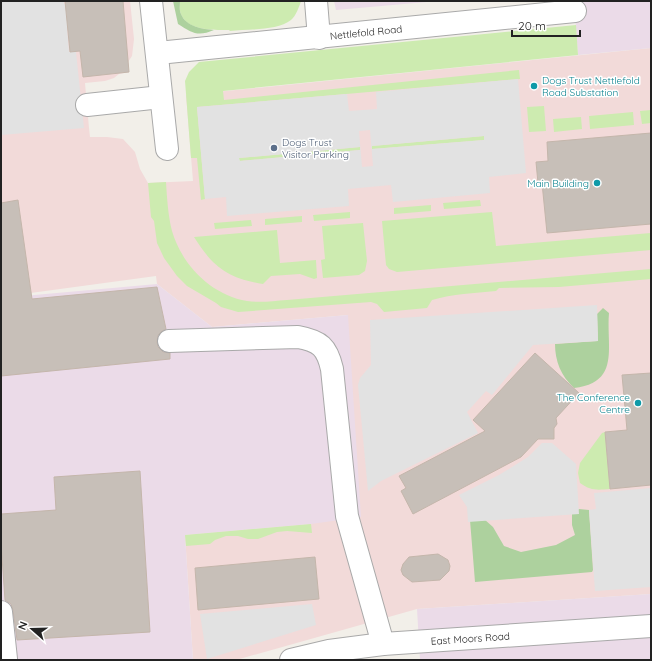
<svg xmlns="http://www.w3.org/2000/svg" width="652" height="661" font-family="Quicksand,sans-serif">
	<rect width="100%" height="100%" fill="#f2efe9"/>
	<path fill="#f2dad9" d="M 1,1 L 130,1 L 134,39 L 132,56 L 128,62 L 129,72 L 119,74 L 114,78 L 105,81 L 85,83 L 89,128 L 90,137 L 107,137 L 123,139 L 135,152 L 140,169 L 148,183 L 193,181 L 186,95 L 651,48 L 651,594 L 417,609 L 236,660 L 193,660 L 185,535 L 311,524 L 348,315 L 212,327 L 157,284 L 156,276 L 1,297 Z"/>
	<path fill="#ebdbe8" d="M 334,1 L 438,1 L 336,10 Z
		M 574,1 L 651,1 L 651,48 L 578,55 Z
		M 157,284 L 212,327 L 348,315 L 361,517 L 311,524 L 185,535 L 193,660 L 1,660 L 1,298 Z
		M 651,594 L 651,660 L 420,660 L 417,609 Z"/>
	<path fill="#cdebb0" d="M 180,1 L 301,1 C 299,7 296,16 291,20 C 277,31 247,29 230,31 L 229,30 C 215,30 187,31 181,14 C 179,10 180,5 180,1 Z
		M 576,25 L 578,55 L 223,91 L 224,100 L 519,70 L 520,79 L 197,107 L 205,199 L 201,200 L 197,158 L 191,158 L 185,81 L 189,72 L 199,62 Z
		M 544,106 L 546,131 L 529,132 L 527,107 Z
		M 651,110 L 651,123 L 642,124 L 640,111 Z
		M 633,112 L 634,125 L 590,129 L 589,116 Z
		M 581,117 L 582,129 L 554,132 L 553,119 Z
		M 484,136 L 485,140 L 372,149 L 372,146 Z
		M 360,147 L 360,150 L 239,161 L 239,158 Z
		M 166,182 C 167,198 168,215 172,231 C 182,265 211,295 247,301 C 260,303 273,301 287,300 L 651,269 L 651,279 L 559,287 L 499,288 L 496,291 C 474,293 453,294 432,300 L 427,308 L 384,312 L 377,304 L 371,302 L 238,312 L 221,307 L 216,303 L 187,286 L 177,276 L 164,258 L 157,243 L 154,221 L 151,217 L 148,183 Z
		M 480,200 L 481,206 L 444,209 L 443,203 Z
		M 431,205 L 431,211 L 394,214 L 394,208 Z
		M 350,212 L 350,218 L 314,221 L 313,215 Z
		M 492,212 L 496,246 L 651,233 L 651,250 L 397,272 L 389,269 L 386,265 L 382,221 Z
		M 302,216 L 302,222 L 265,225 L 265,219 Z
		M 251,220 L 252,226 L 215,229 L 214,223 Z
		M 363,223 L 367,261 L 365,271 L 359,275 L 323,278 L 321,260 L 325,259 L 322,226 Z
		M 277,230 L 280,263 L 316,260 L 317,278 L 314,279 L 300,274 L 271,276 L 263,284 C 227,278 213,267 194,237 Z
		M 605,432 L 610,489 C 597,490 591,491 580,483 L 578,473 L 580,463 L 602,433 Z
		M 311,524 L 312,533 L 287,531 L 277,532 L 258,539 L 248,539 L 238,536 L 226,536 L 215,540 L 210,544 L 186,546 L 185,535 Z"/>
	<path fill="#add19e" d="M 173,1 L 180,1 C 180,5 179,10 181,14 C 186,27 203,29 214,30 C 198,37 192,33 178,24 Z
		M 603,308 L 609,313 C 606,346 621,383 574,388 C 561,376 555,361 555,344 L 598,341 L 597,314 Z
		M 579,509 L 589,510 L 593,570 L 592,572 L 475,582 L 470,520 L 484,519 L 493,527 L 504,546 L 521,552 L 556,545 L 575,535 L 572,525 L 572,514 Z"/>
	<path fill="#e2e2e2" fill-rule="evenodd" d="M 1,1 L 64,1 L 64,4 L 75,4 L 77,25 L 67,27 L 69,52 L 76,52 L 84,128 L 1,135 Z
		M 518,79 L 526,173 L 489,177 L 490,193 L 393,202 L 391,185 L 348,189 L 349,206 L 227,216 L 226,197 L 205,199 L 197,107 L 347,94 L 349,111 L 377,109 L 376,92 ZM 370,130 L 373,166 L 362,167 L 359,131 ZM 484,136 L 484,140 L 372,149 L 372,146 ZM 360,147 L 360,150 L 240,161 L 239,158 Z
		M 597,305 L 598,341 L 533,345 L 492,395 L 486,391 L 467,412 L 478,433 L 381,481 L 368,491 L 358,385 L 360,378 L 371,365 L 370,320 Z
		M 542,443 L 552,443 L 576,464 L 579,514 L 468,522 L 467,507 L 459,495 L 499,475 L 528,457 Z
		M 651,488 L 651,587 L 595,591 L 589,510 L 596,509 L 594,493 Z
		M 312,604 L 316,625 L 207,659 L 200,614 Z"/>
	<path fill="#c7bfb8" stroke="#c4b6ab" d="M 65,1 L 123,1 L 129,72 L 83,77 L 80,51 L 70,52 Z
		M 651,133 L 651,224 L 547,233 L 542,183 L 538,183 L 536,162 L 548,161 L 547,142 Z
		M 18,200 L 32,299 L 157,287 L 166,329 L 162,331 L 158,335 L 157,342 L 158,347 L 163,352 L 170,353 L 170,359 L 1,376 L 1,203 Z
		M 535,353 L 579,393 L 556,418 L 557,424 L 554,428 L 554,439 L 538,439 L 521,457 L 413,514 L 401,491 L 406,488 L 399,476 L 485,431 L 473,420 Z
		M 651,373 L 651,485 L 610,489 L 605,432 L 627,430 L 622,375 Z
		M 140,471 L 150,632 L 17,640 L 13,610 L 11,604 L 5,600 L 1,543 L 1,514 L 56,510 L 54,477 Z
		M 438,554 L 448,560 L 450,566 L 449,571 L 440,580 L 412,582 L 403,575 L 401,570 L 403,564 L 409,557 Z
		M 315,557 L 319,599 L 198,610 L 195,568 Z"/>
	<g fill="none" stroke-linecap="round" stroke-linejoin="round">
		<g stroke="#a9a9a9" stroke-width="24">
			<g id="minor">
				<path d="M 151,1 L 167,149"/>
				<path d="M 316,1 L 319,38"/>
				<path id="s1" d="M 158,53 L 575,11"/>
				<path d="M 87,105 L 161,97"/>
				<path d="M 169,341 L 298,337 C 320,341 327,347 332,369 L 347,516 L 383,644"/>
				<path d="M 1,612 L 6,659 L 1,660"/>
				<path id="s2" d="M 291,660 L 329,651 L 383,644 L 651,626"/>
			</g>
		</g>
		<use href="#minor" stroke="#fff" stroke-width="22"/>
	</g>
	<g fill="#0f9aa8" stroke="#fff" stroke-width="1.5">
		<circle cx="534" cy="86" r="4"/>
		<circle cx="597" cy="183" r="4"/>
		<circle cx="638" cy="403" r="4"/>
	</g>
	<circle fill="#5c6f8a" stroke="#fff" stroke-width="1.5" cx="274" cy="148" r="4"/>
	<g text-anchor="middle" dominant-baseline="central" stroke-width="3" stroke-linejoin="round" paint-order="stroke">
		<g font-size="10" fill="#222" stroke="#fff">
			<text stroke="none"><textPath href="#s1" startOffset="209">Nettlefold Road</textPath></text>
			<text stroke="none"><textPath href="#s2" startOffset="181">East Moors Road</textPath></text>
		</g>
		<g font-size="10" fill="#0d838f" stroke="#fff" text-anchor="end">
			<text x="542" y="80" text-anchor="start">Dogs Trust Nettlefold<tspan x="542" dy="12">Road Substation</tspan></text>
			<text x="589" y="183">Main Building</text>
			<text x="630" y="397">The Conference<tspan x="630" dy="12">Centre</tspan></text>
		</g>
		<g font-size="10" fill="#4e5e75" stroke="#fff" text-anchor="start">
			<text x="282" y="142">Dogs Trust<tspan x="282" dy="12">Visitor Parking</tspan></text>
		</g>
	</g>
	<rect width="652" height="661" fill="none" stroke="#222222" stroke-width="4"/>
	<g transform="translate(32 629) rotate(290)" stroke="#ffffff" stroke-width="3" paint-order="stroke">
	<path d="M0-3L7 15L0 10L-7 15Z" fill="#222222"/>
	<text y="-6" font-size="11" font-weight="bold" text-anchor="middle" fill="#222222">N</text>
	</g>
	<path d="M512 30v6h68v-6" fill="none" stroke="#222222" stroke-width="2"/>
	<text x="518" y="30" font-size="12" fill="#222222" stroke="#ffffff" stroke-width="3" paint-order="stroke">20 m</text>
</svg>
